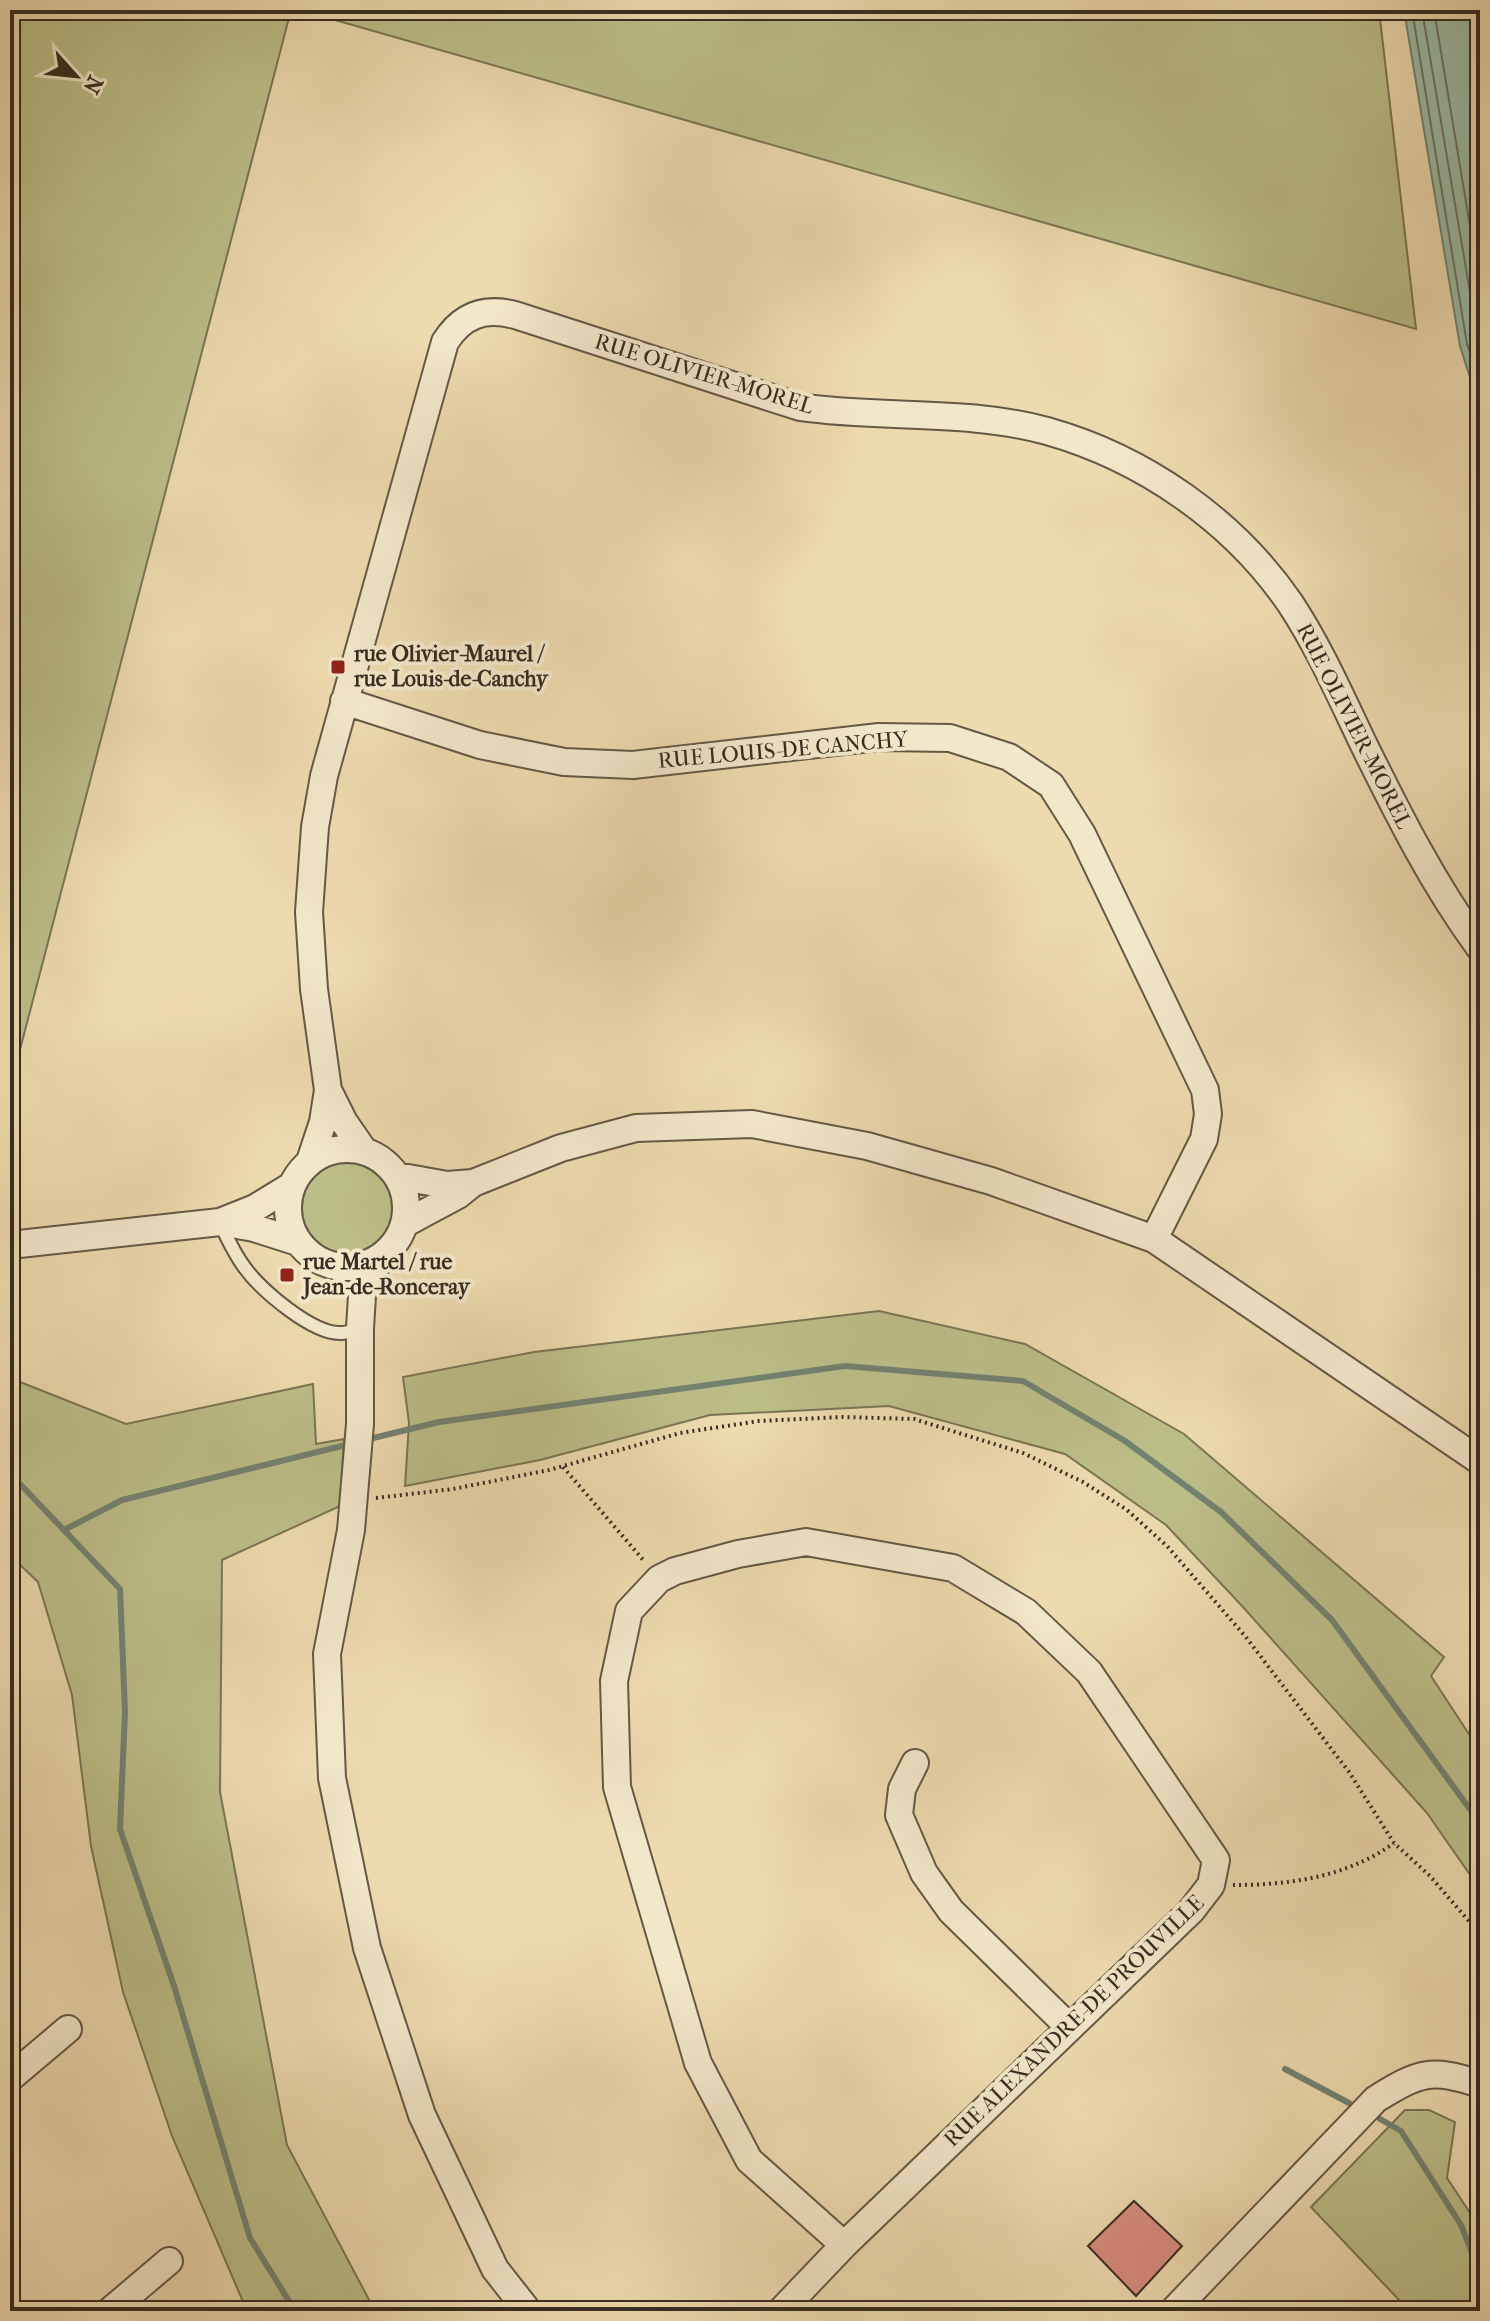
<svg xmlns="http://www.w3.org/2000/svg" width="1490" height="2321" font-family="'IM FELL French Canon',serif">
	<rect width="100%" height="100%" fill="#eddaae"/>
	<filter id="stains"><feTurbulence type="fractalNoise" baseFrequency=".0025" numOctaves="4"/><feColorMatrix values="0 0 0 0 .2 0 0 0 0 .09 0 0 0 0 .02 0 0 0 .5 -.17"/></filter>
	<radialGradient id="worn" r=".72"><stop offset=".6" stop-color="#630" stop-opacity="0"/><stop offset="1" stop-color="#630" stop-opacity=".3"/></radialGradient>
	<path fill="#bcbe88" stroke="#7a7555" stroke-width="2" d="M 10,10 L 291,10 L 10,1088 Z
		M 300,10 L 1379,10 L 1416,329 Z
		M300 1207a50 50 0 1 1 100 0a50 50 0 1 1-100 0Z
		M 879,1311 L 1025,1344 L 1184,1434 L 1444,1657 L 1431,1676 L 1480,1751 L 1480,1889 L 1427,1813 L 1243,1607 L 1166,1525 L 1065,1454 L 889,1406 L 710,1415 L 540,1460 L 405,1486 L 409,1423 L 403,1377 L 534,1352 Z
		M 10,1378 L 126,1424 L 313,1384 L 316,1444 L 344,1439 L 340,1506 L 222,1560 L 220,1792 L 287,2145 L 375,2311 L 247,2311 L 172,2136 L 123,1992 L 91,1846 L 72,1695 L 38,1582 L 10,1555 Z
		M 1405,2110 L 1429,2110 L 1455,2122 L 1447,2178 L 1480,2228 L 1480,2311 L 1392,2311 L 1400,2301 L 1311,2207 Z"/>
	<path fill="#9abba6" stroke="#738271" stroke-width="2" d="M 1404,10 L 1480,10 L 1480,409 L 1460,346 Z"/>
	<g fill="none" stroke-linecap="round" stroke-linejoin="round">
		<path stroke="#697464" stroke-width="2" d="M 1412,10 L 1467,344 L 1480,383
			M 1422,10 L 1480,351
			M 1434,10 L 1480,286"/>
		<path stroke="#738271" stroke-width="6" d="M 365,1440 L 439,1422 L 845,1366 L 1023,1381 L 1125,1441 L 1221,1512 L 1332,1620 L 1480,1823
			M 10,1479 L 21,1485 L 120,1589 L 125,1712 L 120,1829 L 174,1986 L 250,2238 L 295,2311
			M 64,1530 L 122,1500 L 350,1444
			M 1285,2069 L 1349,2103
			M 1380,2119 L 1401,2131 L 1461,2225 L 1480,2273"/>
	</g>
	<path fill="#d88c80" stroke="#382c22" stroke-width="2" d="M 1134,2201 L 1182,2246 L 1136,2296 L 1088,2246 Z"/>
	<g fill="none" stroke-linecap="round" stroke-linejoin="round">
		<g stroke="#655845" stroke-width="16">
			<path id="lane" d="M 221,1225 C 228,1240 235,1255 245,1268 C 261,1290 313,1335 342,1333 C 347,1333 354,1330 360,1328"/>
		</g>
		<g stroke="#655845" stroke-width="30">
			<path id="street" d="M 344,701 L 480,745 L 564,762 L 633,765 L 879,737 L 950,738 L 1009,757 L 1051,785 L 1082,834 L 1205,1090 L 1208,1114 L 1204,1139 L 1154,1239
				M 328,1090 L 344,1122 L 364,1151
				M288 1208a59 59 0 1 1 118 0a59 59 0 1 1-118 0Z
				M 310,1161 L 323,1122 L 328,1090 L 314,989 L 309,912 L 315,827 L 324,776 L 445,342 C 462,315 484,307 515,315 L 800,407 C 881,419 967,409 1047,431 C 1143,458 1233,520 1290,603 C 1319,647 1340,695 1363,743 C 1398,814 1433,884 1480,948
				M 397,1176 L 447,1185 L 473,1183
				M 220,1222 L 254,1228 L 298,1242
				M 404,1224 L 458,1195 L 473,1183 L 561,1148 L 636,1128 L 752,1124 L 867,1146 L 991,1181 L 1154,1239 L 1480,1461
				M 10,1245 L 220,1222 L 255,1208 L 291,1186
				M 383,1255 L 365,1284 L 362,1296 L 360,1328 L 360,1424 L 351,1530 L 327,1654 L 332,1778 L 367,1948 L 422,2115 L 495,2269 L 528,2311
				M 915,1763 L 902,1789 L 899,1815 L 924,1873 L 951,1911 L 1069,2027
				M 10,2078 L 68,2029
				M 110,2311 L 169,2261
				M 781,2311 L 844,2245 L 1191,1911 L 1211,1885 L 1216,1860 L 1089,1672 L 1026,1612 L 953,1568 L 806,1542 L 738,1554 L 675,1571 L 659,1579 L 629,1611 L 614,1681 L 617,1787 L 698,2063 L 749,2160 L 844,2245
				M 1173,2311 L 1376,2099 C 1420,2072 1430,2068 1480,2084"/>
		</g>
		<path stroke="#382c22" stroke-width="4" stroke-dasharray="2 4" stroke-linecap="butt" d="M 563,1467 L 645,1562
			M 376,1498 L 453,1489 L 549,1470 L 680,1433 L 759,1421 L 842,1417 L 914,1419 L 1023,1453 L 1083,1482 L 1127,1510 L 1167,1546 L 1245,1636 L 1349,1772 L 1394,1843 L 1430,1876 L 1480,1934
			M 1233,1885 C 1290,1885 1347,1877 1394,1843"/>
		<use href="#lane" stroke="#f3e7ca" stroke-width="12"/>
		<use href="#street" stroke="#f3e7ca" stroke-width="26"/>
	</g>
	<g fill="#8f2418" stroke="#f3e7ca" stroke-width="3">
		<rect x="330" y="659" width="16" height="16" rx="4"/>
		<rect x="279" y="1267" width="16" height="16" rx="4"/>
	</g>
	<g text-anchor="middle" dominant-baseline="central" stroke-width="8" stroke-linejoin="round" paint-order="stroke">
		<g font-size="22" fill="#382c22" stroke="#f3e7ca">
			<text transform="translate(704 374) rotate(17)">RUE OLIVIER-MOREL</text>
			<text transform="translate(1354 726) rotate(63)">RUE OLIVIER-MOREL</text>
			<text transform="translate(783 750) rotate(-5)">RUE LOUIS-DE CANCHY</text>
			<text transform="translate(1074 2021) rotate(-44)">RUE ALEXANDRE-DE PROUVILLE</text>
		</g>
		<g font-size="22" font-weight="bold" fill="#382c22" stroke="#f3e7ca" text-anchor="start">
			<text x="354" y="654">rue Olivier-Maurel /<tspan x="354" dy="25">rue Louis-de-Canchy</tspan></text>
			<text x="303" y="1262">rue Martel / rue<tspan x="303" dy="25">Jean-de-Ronceray</tspan></text>
		</g>
	</g>
	<rect width="1490" height="2321" fill="none" stroke="#eddaae" stroke-width="40"/>
	<rect x="12" y="12" width="1466" height="2297" fill="none" stroke="#382c22" stroke-width="4"/>
	<rect x="20" y="20" width="1450" height="2281" fill="none" stroke="#382c22" stroke-width="2"/>
	<g transform="translate(76 76) rotate(117)" stroke="#f3e7ca" stroke-width="6" paint-order="stroke">
	<path d="M0-6L14 30L0 20L-14 30Z" fill="#382c22"/>
	<text y="-12" font-size="22" font-weight="bold" text-anchor="middle" fill="#382c22">N</text>
	</g>
	<rect width="100%" height="100%" filter="url(#stains)"/>
	<rect width="100%" height="100%" fill="url(#worn)"/>
</svg>
